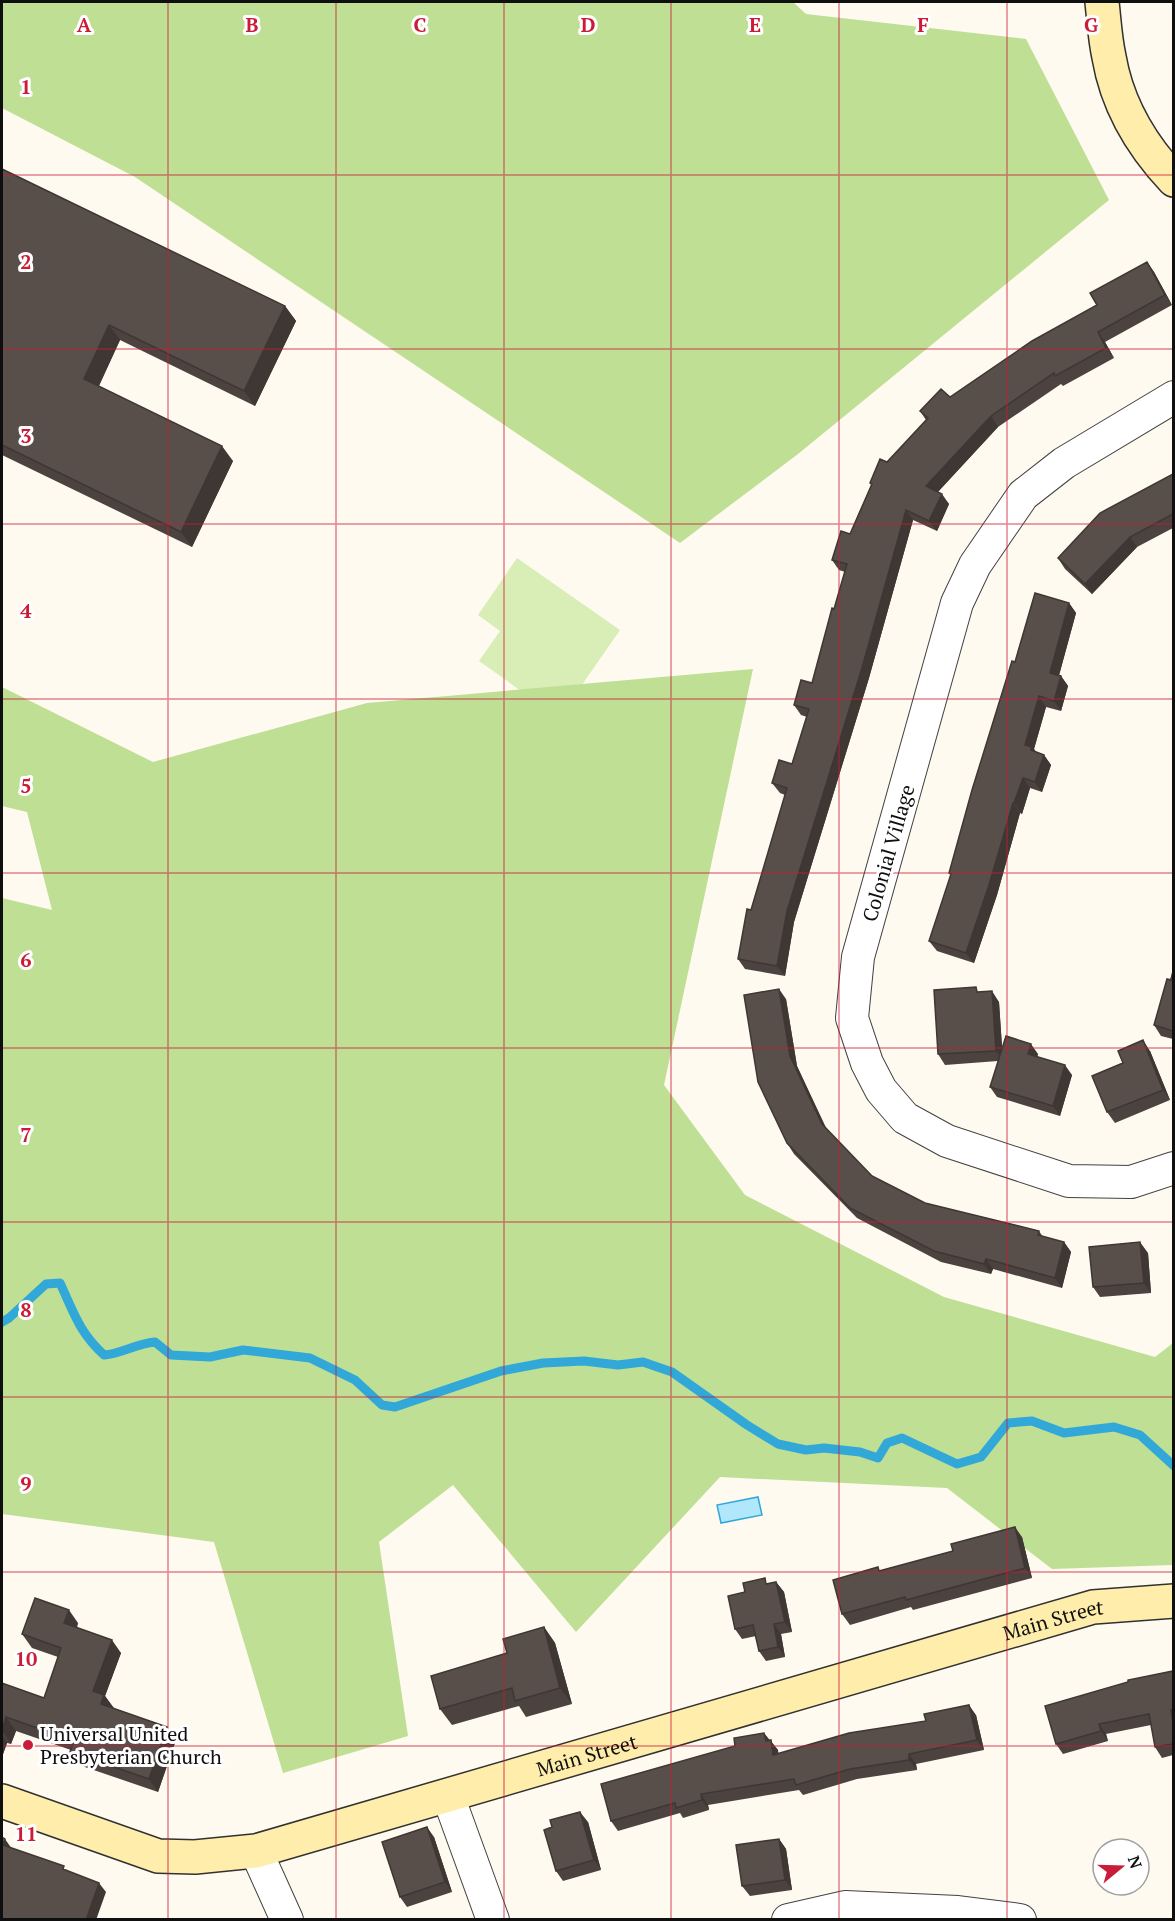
<svg xmlns="http://www.w3.org/2000/svg" width="1175" height="1921" font-family="'PT Serif',serif">
	<rect width="100%" height="100%" fill="#fffaf0"/>
	<path fill="#d9edb6" d="M 517,558 L 620,630 L 559,718 L 479,661 L 500,631 L 478,615 Z"/>
	<path fill="#bedf94" d="M 2,2 L 793,2 L 806,14 L 1026,39 L 1109,200 L 798,454 L 680,543 L 135,177 L 2,108 Z
		M 753,669 L 664,1085 L 745,1195 L 944,1297 L 1155,1357 L 1173,1343 L 1173,1565 L 1052,1569 L 947,1488 L 720,1477 L 576,1632 L 453,1485 L 379,1542 L 408,1736 L 283,1773 L 214,1542 L 2,1514 L 2,898 L 52,910 L 27,812 L 2,806 L 2,687 L 153,762 L 367,703 Z"/>
	<path fill="#b0e7fb" stroke="#31a8d8" stroke-width="1.5" d="M 758,1497 L 762,1515 L 721,1523 L 717,1505 Z"/>
	<g fill="none" stroke-linecap="round" stroke-linejoin="round">
		<path stroke="#31a8d8" stroke-width="9" d="M 2,1322 L 9,1318 L 46,1284 L 60,1283 C 74,1313 79,1332 104,1355 C 123,1353 135,1344 155,1342 L 171,1355 L 210,1357 L 243,1350 L 310,1358 L 355,1380 L 382,1405 L 395,1407 L 501,1371 L 543,1363 L 584,1361 L 618,1365 L 643,1362 L 672,1372 L 747,1425 L 778,1444 L 806,1450 L 824,1448 L 860,1452 L 878,1458 L 887,1443 L 902,1438 L 957,1464 L 981,1457 L 1008,1423 L 1032,1421 L 1064,1433 L 1114,1427 L 1140,1435 L 1174,1466"/>
		<g stroke="#424242" stroke-width="34">
			<path id="street" d="M 1174,397 L 1064,463 L 1023,495 L 975,565 L 957,603 L 858,957 L 852,1018 L 867,1063 L 881,1090 L 905,1118 L 947,1141 L 1069,1181 L 1131,1182 L 1174,1168
				M 448,1796 L 493,1920
				M 256,1851 L 287,1920
				M 788,1920 L 845,1907 L 958,1912 L 1020,1920"/>
		</g>
		<g stroke="#313131" stroke-width="36">
			<g id="secondary">
				<path d="M 1102,2 C 1104,20 1105,39 1109,57 C 1117,104 1141,145 1174,180"/>
				<path id="s1" d="M 2,1801 L 158,1856 L 195,1857 L 256,1851 L 1093,1607 L 1174,1601"/>
			</g>
		</g>
		<use href="#street" stroke="#fff" stroke-width="32"/>
		<use href="#secondary" stroke="#ffedab" stroke-width="33"/>
	</g>
	<path fill="#4c4340" d="M 2,169 L 285,306 L 296,321 L 255,406 L 120,340 L 99,386 L 233,461 L 192,547 L 2,455 Z
		M 1147,262 L 1154,272 L 1172,305 L 1105,342 L 1114,358 L 1063,386 L 1061,384 L 998,427 L 938,492 L 949,504 L 937,531 L 913,520 L 869,678 L 794,922 L 785,976 L 745,969 L 738,959 L 785,795 L 780,793 L 772,783 L 792,764 L 807,717 L 801,715 L 794,705 L 812,683 L 845,572 L 839,570 L 832,560 L 850,534 L 871,485 L 870,483 L 926,420 L 920,411 L 950,397 L 1097,305 Z
		M 1173,474 L 1173,528 L 1137,547 L 1092,594 L 1065,569 L 1058,558 Z
		M 1069,603 L 1076,613 L 1059,675 L 1061,676 L 1068,686 L 1061,711 L 1046,707 L 1034,749 L 1036,752 L 1044,755 L 1051,765 L 1042,792 L 1030,788 L 1022,814 L 1020,813 L 997,895 L 974,963 L 937,951 L 929,941 L 951,875 L 949,873 L 1015,662 Z
		M 1173,971 L 1173,1039 L 1161,1036 L 1154,1025 Z
		M 980,992 L 999,1002 L 1002,1047 L 1038,1054 L 1037,1057 L 1072,1075 L 1060,1116 L 997,1097 L 990,1087 L 998,1061 L 945,1065 L 938,1054 Z
		M 786,999 L 797,1066 L 826,1129 L 872,1176 L 925,1203 L 1039,1231 L 1043,1237 L 1064,1242 L 1071,1252 L 1062,1288 L 993,1269 L 991,1274 L 941,1262 L 857,1218 L 794,1154 L 787,1143 Z
		M 1150,1051 L 1170,1100 L 1115,1123 L 1107,1112 L 1123,1063 Z
		M 1148,1253 L 1151,1293 L 1100,1297 L 1093,1287 Z
		M 1022,1537 L 1032,1578 L 913,1610 L 911,1607 L 850,1625 L 842,1614 L 880,1571 Z
		M 776,1582 L 784,1592 L 792,1632 L 781,1634 L 785,1657 L 766,1661 L 759,1651 L 756,1636 L 742,1639 L 735,1629 L 745,1592 Z
		M 78,1623 L 77,1628 L 121,1653 L 105,1696 L 114,1709 L 167,1727 L 176,1740 L 158,1792 L 79,1765 L 70,1752 L 71,1750 L 16,1731 L 11,1744 L 7,1743 L 2,1757 L 2,1683 L 44,1698 L 58,1657 L 32,1648 L 22,1634 Z
		M 544,1627 L 555,1643 L 572,1704 L 526,1717 L 519,1706 L 452,1725 L 440,1709 L 507,1653 Z
		M 1173,1671 L 1173,1755 L 1162,1758 L 1155,1747 L 1151,1725 L 1106,1734 L 1108,1741 L 1063,1754 L 1056,1744 Z
		M 976,1715 L 984,1750 L 916,1764 L 917,1770 L 857,1779 L 803,1795 L 799,1790 L 708,1805 L 709,1810 L 683,1818 L 680,1813 L 618,1831 L 611,1821 L 770,1740 L 778,1750 L 778,1754 Z
		M 588,1822 L 601,1870 L 563,1881 L 556,1871 Z
		M 434,1837 L 452,1892 L 407,1907 L 400,1897 Z
		M 779,1839 L 786,1849 L 792,1890 L 750,1896 L 742,1886 Z"/>
	<path fill="#3e3734" d="M 1147,262 L 1154,272 L 1172,305 L 1165,295 Z
		M 285,306 L 296,321 L 255,406 L 244,391 Z
		M 109,325 L 120,340 L 95,394 L 84,379 Z
		M 1098,332 L 1105,342 L 1114,358 L 1106,348 Z
		M 991,416 L 998,427 L 933,497 L 926,486 Z
		M 222,446 L 233,461 L 192,547 L 181,532 Z
		M 942,494 L 949,504 L 937,531 L 929,521 Z
		M 906,510 L 913,520 L 869,678 L 794,922 L 785,976 L 777,966 L 787,911 Z
		M 1130,537 L 1137,547 L 1092,594 L 1085,584 Z
		M 1069,603 L 1076,613 L 1057,683 L 1050,673 Z
		M 1061,676 L 1068,686 L 1061,711 L 1054,701 Z
		M 1039,696 L 1046,707 L 1034,749 L 1039,757 L 1025,745 Z
		M 1044,755 L 1051,765 L 1042,792 L 1035,782 Z
		M 1023,778 L 1030,788 L 1022,814 L 1014,803 Z
		M 1013,803 L 1020,813 L 997,895 L 974,963 L 966,953 Z
		M 779,989 L 786,999 L 797,1066 L 829,1134 L 822,1124 L 790,1056 Z
		M 992,991 L 999,1002 L 1003,1061 L 996,1051 Z
		M 1143,1040 L 1150,1051 L 1170,1100 L 1163,1090 Z
		M 1031,1044 L 1038,1054 L 1035,1064 L 1028,1054 Z
		M 1065,1065 L 1072,1075 L 1060,1116 L 1053,1106 Z
		M 1064,1242 L 1071,1252 L 1062,1288 L 1055,1278 Z
		M 1140,1242 L 1148,1253 L 1151,1293 L 1144,1283 Z
		M 986,1259 L 993,1269 L 991,1274 L 984,1264 Z
		M 1015,1527 L 1022,1537 L 1032,1578 L 1025,1568 Z
		M 776,1582 L 784,1592 L 792,1632 L 785,1622 Z
		M 69,1610 L 78,1623 L 73,1636 L 64,1623 Z
		M 774,1624 L 781,1634 L 785,1657 L 778,1647 Z
		M 544,1627 L 555,1643 L 572,1704 L 560,1688 Z
		M 112,1640 L 121,1653 L 105,1696 L 114,1708 L 110,1718 L 93,1691 Z
		M 969,1705 L 976,1715 L 984,1750 L 977,1740 Z
		M 6,1717 L 16,1731 L 11,1744 L 2,1731 Z
		M 1099,1724 L 1106,1734 L 1108,1741 L 1101,1731 Z
		M 167,1727 L 176,1740 L 158,1792 L 149,1779 Z
		M 764,1733 L 778,1750 L 780,1765 L 766,1741 Z
		M 2,1735 L 7,1743 L 2,1757 Z
		M 909,1754 L 916,1764 L 917,1770 L 909,1760 Z
		M 701,1794 L 708,1805 L 709,1810 L 702,1800 Z
		M 580,1812 L 588,1822 L 601,1870 L 594,1860 Z
		M 427,1827 L 434,1837 L 452,1892 L 445,1882 Z
		M 5,1839 L 12,1849 L 3,1845 Z
		M 779,1839 L 786,1849 L 792,1890 L 785,1880 Z
		M 99,1883 L 106,1892 L 96,1920 L 86,1920 Z"/>
	<path fill="#584e4a" stroke="#3e3734" stroke-width="1.5" d="M 2,169 L 285,306 L 244,391 L 109,325 L 84,379 L 222,446 L 181,532 L 2,445 Z
		M 1147,262 L 1165,295 L 1098,332 L 1106,348 L 1055,376 L 1054,373 L 991,416 L 926,486 L 942,494 L 929,521 L 906,510 L 862,668 L 787,911 L 777,966 L 738,959 L 747,909 L 751,910 L 787,788 L 772,783 L 779,760 L 792,764 L 809,709 L 794,705 L 801,680 L 812,683 L 832,608 L 834,609 L 847,564 L 832,560 L 841,531 L 850,534 L 872,484 L 870,483 L 880,459 L 887,462 L 928,418 L 920,411 L 941,389 L 950,397 L 1032,341 L 1097,305 L 1090,293 Z
		M 1173,474 L 1173,514 L 1130,537 L 1085,584 L 1058,558 L 1100,513 Z
		M 1035,593 L 1069,603 L 1050,673 L 1061,676 L 1054,701 L 1039,696 L 1025,745 L 1032,747 L 1031,750 L 1044,755 L 1035,782 L 1023,778 L 1014,803 L 1013,803 L 989,885 L 966,953 L 929,941 L 951,874 L 949,873 L 972,790 L 1012,661 L 1015,662 Z
		M 1173,971 L 1173,1031 L 1154,1025 L 1167,979 L 1171,980 Z
		M 976,987 L 977,992 L 992,991 L 996,1051 L 938,1054 L 934,990 Z
		M 779,989 L 790,1056 L 822,1124 L 872,1176 L 925,1203 L 1039,1231 L 1038,1235 L 1064,1242 L 1055,1278 L 986,1259 L 984,1264 L 934,1251 L 850,1208 L 787,1143 L 758,1082 L 744,995 Z
		M 1006,1036 L 1031,1044 L 1028,1054 L 1065,1065 L 1053,1106 L 990,1087 Z
		M 1143,1040 L 1163,1090 L 1107,1112 L 1092,1076 L 1123,1063 L 1118,1051 Z
		M 1140,1242 L 1144,1283 L 1093,1287 L 1089,1247 Z
		M 1015,1527 L 1025,1568 L 906,1600 L 905,1597 L 842,1614 L 833,1580 L 878,1567 L 879,1571 L 953,1551 L 951,1544 Z
		M 765,1578 L 766,1584 L 776,1582 L 785,1622 L 774,1624 L 778,1647 L 759,1651 L 753,1625 L 735,1629 L 728,1596 L 745,1592 L 743,1583 Z
		M 35,1598 L 69,1610 L 64,1623 L 112,1640 L 93,1691 L 104,1695 L 101,1704 L 167,1727 L 149,1779 L 70,1752 L 74,1741 L 6,1717 L 2,1731 L 2,1683 L 44,1698 L 61,1648 L 22,1634 Z
		M 544,1627 L 560,1688 L 515,1701 L 512,1688 L 440,1709 L 431,1676 L 507,1653 L 503,1639 Z
		M 1173,1671 L 1173,1709 L 1171,1710 L 1173,1723 L 1173,1744 L 1155,1747 L 1149,1714 L 1099,1724 L 1101,1731 L 1056,1744 L 1045,1706 L 1128,1682 L 1128,1680 Z
		M 969,1705 L 977,1740 L 909,1754 L 909,1760 L 850,1769 L 796,1785 L 794,1779 L 701,1794 L 702,1800 L 676,1808 L 675,1803 L 611,1821 L 601,1784 L 735,1746 L 734,1738 L 764,1733 L 766,1741 L 771,1740 L 773,1755 L 849,1733 L 926,1721 L 924,1714 Z
		M 580,1812 L 594,1860 L 556,1871 L 544,1830 L 552,1827 L 550,1820 Z
		M 427,1827 L 445,1882 L 400,1897 L 382,1842 Z
		M 2,1837 L 5,1839 L 3,1845 L 64,1866 L 63,1869 L 99,1883 L 86,1920 L 2,1920 Z
		M 779,1839 L 785,1880 L 742,1886 L 736,1845 Z"/>
	<path fill="none" stroke="#ca1b37" stroke-width="1.5" stroke-opacity="0.55" d="M 168,2 L 168,1920M 336,2 L 336,1920M 504,2 L 504,1920M 671,2 L 671,1920M 839,2 L 839,1920M 1007,2 L 1007,1920M 2,175 L 1174,175M 2,349 L 1174,349M 2,524 L 1174,524M 2,699 L 1174,699M 2,873 L 1174,873M 2,1048 L 1174,1048M 2,1222 L 1174,1222M 2,1397 L 1174,1397M 2,1572 L 1174,1572M 2,1746 L 1174,1746"/>
	<circle fill="#ca1b37" stroke="#fff" stroke-width="2" cx="28" cy="1745" r="6"/>
	<g text-anchor="middle" dominant-baseline="central" stroke-width="6" stroke-linejoin="round" paint-order="stroke">
		<g font-size="20" fill="#0f0f0f" stroke="#fff">
			<text transform="translate(888 853) rotate(-74)">Colonial Village</text>
			<text stroke="none"><textPath href="#s1" startOffset="1094">Main Street</textPath></text>
			<text stroke="none"><textPath href="#s1" startOffset="608">Main Street</textPath></text>
		</g>
		<g font-size="20" fill="#0f0f0f" stroke="#fff" text-anchor="start">
			<text x="40" y="1733">Universal United<tspan x="40" dy="23">Presbyterian Church</tspan></text>
		</g>
	</g>
	<g font-size="20" text-anchor="middle" font-weight="bold" fill="#ca1b37" stroke="#fff" stroke-width="6" stroke-linejoin="round" paint-order="stroke">
		<text x="84" y="32">A</text>
		<text x="252" y="32">B</text>
		<text x="420" y="32">C</text>
		<text x="588" y="32">D</text>
		<text x="755" y="32">E</text>
		<text x="923" y="32">F</text>
		<text x="1091" y="32">G</text>
		<text x="26" y="94">1</text>
		<text x="26" y="269">2</text>
		<text x="26" y="443">3</text>
		<text x="26" y="618">4</text>
		<text x="26" y="793">5</text>
		<text x="26" y="967">6</text>
		<text x="26" y="1142">7</text>
		<text x="26" y="1317">8</text>
		<text x="26" y="1491">9</text>
		<text x="26" y="1666">10</text>
		<text x="26" y="1841">11</text>
	</g>
	<rect width="1175" height="1921" fill="none" stroke="#0f0f0f" stroke-width="6"/>
	<g transform="translate(1121 1867) rotate(71)"><circle r="28" fill="#ffffff" stroke="#9f9f9f" stroke-width="1.5"/>
	<path d="M0-4.5L10 22L0 15L-10 22Z" fill="#ca1b37"/>
	<text y="-9" font-size="16" font-weight="bold" text-anchor="middle" fill="#0f0f0f">N</text>
	</g>
</svg>
